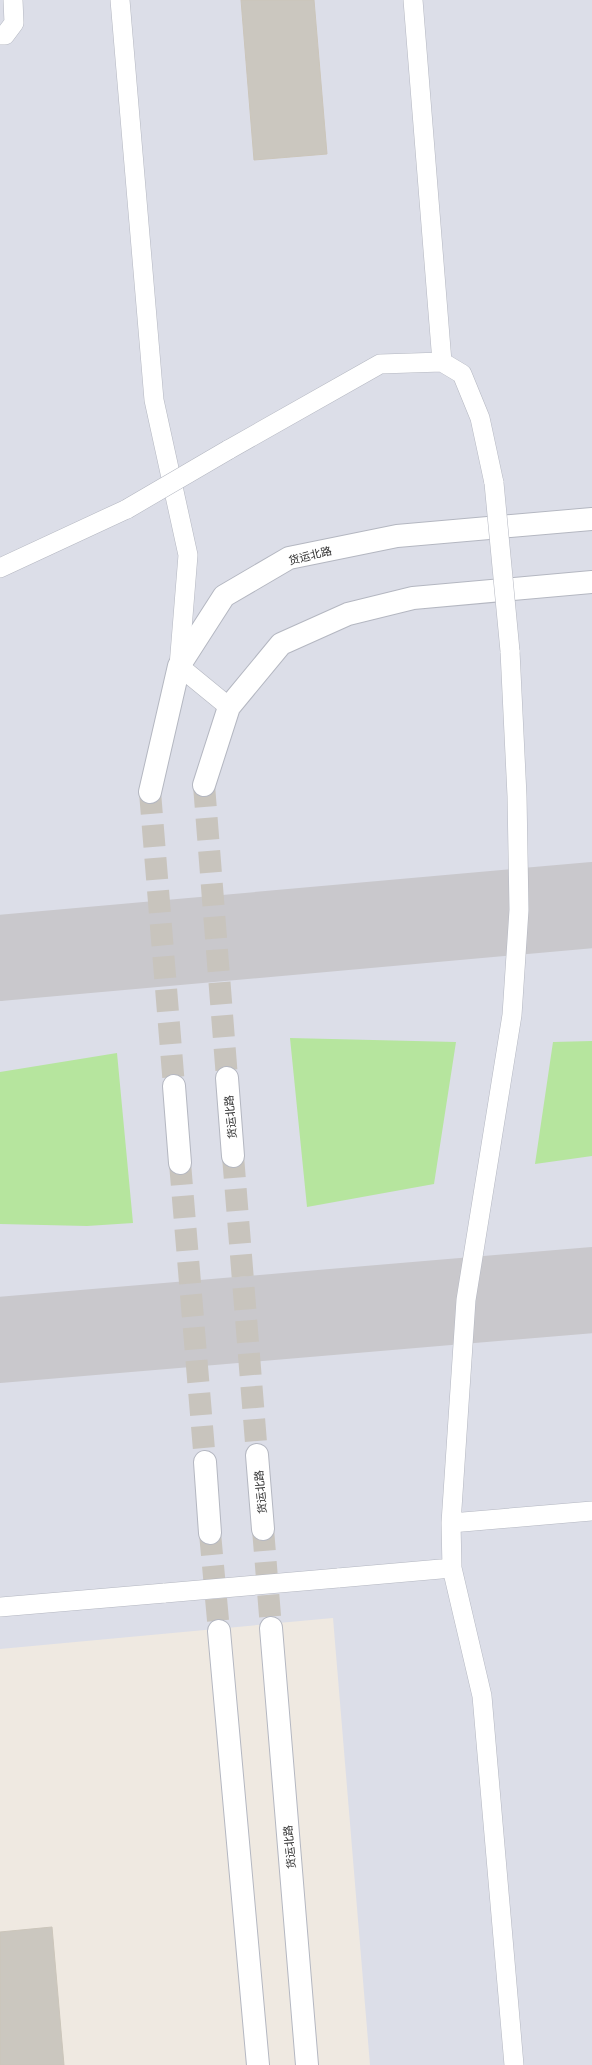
<svg xmlns="http://www.w3.org/2000/svg" width="592" height="2065" font-family="'Golos Text','Noto Sans SC',sans-serif">
	<rect width="100%" height="100%" fill="#efe9e1"/>
	<path fill="#dcdee8" d="M 0,0 L 592,0 L 592,2065 L 370,2065 L 333,1618 L 0,1649 Z"/>
	<path fill="#b6e59e" d="M 290,1038 L 456,1042 L 434,1184 L 307,1207 Z
		M 592,1041 L 592,1156 L 535,1164 L 553,1042 Z
		M 117,1053 L 133,1223 L 87,1226 L 0,1224 L 0,1072 Z"/>
	<g fill="none" stroke-linecap="round" stroke-linejoin="round">
		<path stroke="#c9c8cc" stroke-width="86" d="M 0,958 L 592,905
			M 0,1340 L 592,1290"/>
	</g>
	<path fill="#cbc7bf" stroke="#cbc5ba" d="M 241,0 L 314,0 L 327,154 L 254,160 Z
		M 52,1927 L 64,2065 L 0,2065 L 0,1932 Z"/>
	<g fill="none" stroke-linecap="round" stroke-linejoin="round">
		<path stroke="#c8c4bd" stroke-width="22" stroke-dasharray="22 11" stroke-linecap="butt" d="M 204,785 L 227,1078
			M 150,792 L 174,1086
			M 233,1156 L 257,1455
			M 180,1163 L 205,1462
			M 263,1529 L 271,1628
			M 210,1533 L 219,1631"/>
		<g stroke="#b4b7c1" stroke-width="20">
			<path id="service" d="M 120,0 L 154,400 L 188,555 L 179,666 L 229,707
				M 413,0 L 442,362
				M 0,35 L 5,35 L 14,23 L 13,0
				M 228,450 L 380,364 L 442,362 L 462,374 L 480,418 L 494,483
				M 0,568 L 127,509
				M 510,651 L 517,796 L 519,910 L 512,1015 L 466,1300 L 451,1523 L 452,1568 L 482,1696 L 514,2065
				M 451,1523 L 592,1511
				M 338,1578 L 452,1568
				M 0,1607 L 165,1593"/>
		</g>
		<g stroke="#b4b7c1" stroke-width="24">
			<path id="secondary" d="M 204,785 L 229,707 L 281,644 L 348,614 L 413,598 L 592,582
				M 150,792 L 179,666 L 224,596 L 289,558 L 397,536 L 592,519
				M 227,1078 L 233,1156
				M 174,1086 L 180,1163
				M 257,1455 L 263,1529
				M 205,1462 L 210,1533
				M 271,1628 L 307,2065
				M 219,1631 L 258,2065"/>
		</g>
		<use href="#service" stroke="#fff" stroke-width="19"/>
		<use href="#secondary" stroke="#fff" stroke-width="22"/>
		<g stroke="#b4b7c1" stroke-width="20" stroke-linecap="butt">
			<path id="service-bridge" d="M 494,483 L 510,651
				M 127,509 L 228,450
				M 165,1593 L 338,1578"/>
		</g>
		<use href="#service-bridge" stroke="#fff" stroke-width="19"/>
	</g>
	<g text-anchor="middle" dominant-baseline="central" stroke-width="3.5" stroke-linejoin="round" paint-order="stroke">
		<g font-size="11" fill="#2e2e2e" stroke="#fff">
			<text transform="translate(310 555) rotate(-14)">货运北路</text>
			<text transform="translate(230 1117) rotate(-95)">货运北路</text>
			<text transform="translate(260 1492) rotate(-95)">货运北路</text>
			<text transform="translate(289 1847) rotate(-95)">货运北路</text>
		</g>
	</g>
</svg>
